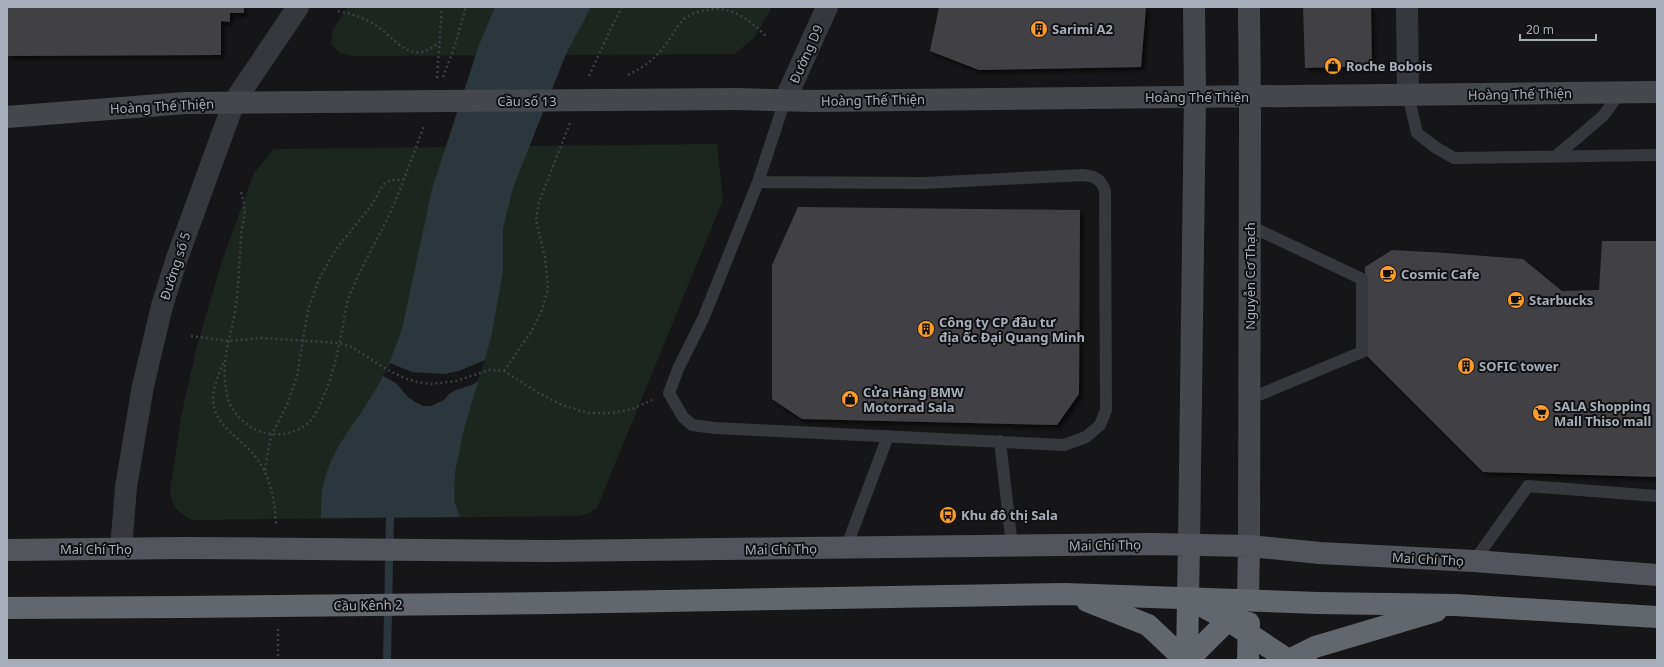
<svg xmlns="http://www.w3.org/2000/svg" width="1664" height="667" font-family="'Noto Sans',sans-serif">
	<defs>
		<filter id="shadow"><feDropShadow dx="3.5" dy="3.5" stdDeviation="2" flood-color="#0009"/></filter>
	</defs>
	<rect width="100%" height="100%" fill="#161618"/>
	<path fill="#1d261e" d="M 348,7 L 772,7 L 754,38 L 734,54 L 353,56 L 340,53 L 331,44 L 333,29 Z
		M 717,144 L 723,200 L 597,508 L 587,514 L 577,516 L 192,520 C 178,512 173,508 170,492 L 181,416 L 197,346 L 221,264 L 254,173 L 274,149 Z"/>
	<path fill="#2b373c" d="M 495,7 L 591,7 L 566,54 L 513,188 L 503,228 L 503,271 L 491,338 L 464,429 L 455,472 L 454,501 L 460,517 L 321,518 C 319,459 347,438 374,392 C 387,371 396,348 403,325 L 432,189 L 479,45 Z"/>
	<path fill="#161618" d="M 485,360 L 478,381 L 472,385 L 456,390 L 449,394 L 444,400 L 431,406 L 423,406 L 415,402 L 408,397 L 396,383 L 383,376 L 390,363 L 412,372 L 444,374 L 459,371 Z"/>
	<g fill="none" stroke-linecap="round" stroke-linejoin="round">
		<path stroke="#2b373c" stroke-width="8" d="M 387,660 L 390,518"/>
	</g>
	<path fill="#404145" filter="url(#shadow)" d="M 7,7 L 244,7 L 244,13 L 230,13 L 230,22 L 221,21 L 221,55 L 7,56 Z
		M 939,7 L 1146,7 L 1141,67 L 979,70 L 930,51 Z
		M 1303,7 L 1371,7 L 1372,66 L 1305,68 Z
		M 798,207 L 1080,210 L 1079,394 L 1057,425 L 802,419 L 772,399 L 772,265 Z
		M 1602,241 L 1657,241 L 1657,477 L 1483,472 L 1366,355 L 1365,267 L 1392,250 L 1446,253 L 1523,259 L 1562,291 L 1599,290 Z"/>
	<g fill="none" stroke-linecap="round" stroke-linejoin="round">
		<path stroke="#3c3f44" stroke-width="2.5" stroke-dasharray="2 3" stroke-linecap="butt" d="M 338,11 C 352,14 366,18 378,27 C 398,41 412,66 438,43
			M 628,75 C 644,67 655,59 666,44 C 672,36 677,26 684,19 C 690,14 699,11 707,10 C 732,5 749,20 766,36
			M 589,76 L 612,26 L 622,7
			M 443,77 L 455,45 L 466,7
			M 437,78 L 442,7
			M 241,192 C 249,216 242,217 241,238 C 239,263 239,287 235,311 C 230,343 220,360 227,395 C 230,410 242,423 256,430 C 275,438 297,435 311,420 C 317,413 320,405 323,397 C 333,376 337,354 342,331 C 344,319 346,305 350,294 C 362,265 378,239 391,211 C 403,183 413,155 424,126
			M 191,336 L 228,341 L 261,338 L 339,343 L 352,347 L 386,369 L 404,378 L 417,382 L 431,384 L 456,381 L 489,370 L 504,371 L 537,392 L 562,405 L 588,413 L 612,413 L 632,409 L 652,400
			M 223,363 C 219,374 213,387 213,399 C 214,428 242,437 257,459 C 271,478 275,502 276,526
			M 504,371 L 531,332 L 542,310 L 548,289 L 545,258 L 536,220 L 539,202 L 570,123
			M 265,470 L 268,450 L 272,434 L 287,405 L 297,376 L 308,310 L 319,279 L 336,249 L 371,206 L 384,184 L 391,180 L 403,180
			M 278,629 L 278,660"/>
		<path stroke="#36383d" stroke-width="12" d="M 1408,95 L 1417,133 L 1435,147 L 1454,158 L 1657,155
			M 1555,157 L 1603,116 L 1620,93
			M 758,182 L 924,183 L 1083,175 C 1095,176 1101,179 1105,191 L 1106,410 L 1100,425 L 1086,437 L 1064,445 L 715,428 L 692,425 L 683,417 L 669,393 L 678,369 L 703,319 L 758,182 L 785,100
			M 1249,399 L 1362,352 L 1362,279 L 1250,226
			M 1000,441 L 1012,546
			M 846,548 L 888,436
			M 1474,561 L 1528,486 L 1657,496"/>
		<path stroke="#36383d" stroke-width="22" d="M 1407,7 L 1408,95
			M 785,100 L 827,7
			M 121,549 L 126,487 L 143,386 L 162,306 L 177,258 L 234,102 L 298,7"/>
		<path stroke="#44484d" stroke-width="22" d="M 736,99 L 813,101 L 1657,92
			M 7,117 L 185,103 L 318,102
			M 1189,545 L 1195,96 L 1194,7
			M 1249,546 L 1250,115 L 1249,7"/>
		<path stroke="#52565c" stroke-width="22" d="M 7,550 L 184,548
			M 551,551 L 1152,544 L 1249,546 L 1320,553 L 1474,561 L 1657,575
			M 1188,598 L 1189,545
			M 1248,600 L 1249,546"/>
		<path stroke="#62676e" stroke-width="22" d="M 1191,600 L 1228,620 L 1288,660
			M 1087,601 L 1148,625 L 1185,660
			M 552,603 L 1065,594 L 1318,603 L 1456,605 L 1657,617
			M 7,608 L 184,607
			M 1187,660 L 1188,598
			M 1188,660 L 1237,611
			M 1248,660 L 1249,623
			M 1289,660 L 1315,647 L 1436,611"/>
		<path stroke="#44484d" stroke-width="22" d="M 318,102 L 736,99"/>
		<path stroke="#52565c" stroke-width="22" d="M 184,548 L 551,551"/>
		<path stroke="#62676e" stroke-width="22" d="M 184,607 L 552,603"/>
	</g>
	<defs>
		<g id="building-disc" transform="scale(0.9)"><circle r="9.5" fill="#fc9c2a" stroke="#111113"/><path d="M-4-6H4V6H1V3H-1V6H-4ZM-2.5-4.3h1.7v1.8h-1.7ZM.8-4.3h1.7v1.8H.8ZM-2.5-1h1.7V.8h-1.7ZM.8-1h1.7V.8H.8Z" fill="#111"/></g>
		<g id="shop-disc" transform="scale(0.9)"><circle r="9.5" fill="#fc9c2a" stroke="#111113"/><path d="M-5-2.5h2.3a2.7 3.5 0 0 1 5.4 0H5L5.5 6h-11ZM-1.5-2.5h3a1.5 2.3 0 0 0-3 0Z" fill="#111"/></g>
		<g id="cafe-disc" transform="scale(0.9)"><circle r="9.5" fill="#fc9c2a" stroke="#111113"/><path d="M-5.5-4.5H6V0H3Q3 3.5 0 3.5H-2.5Q-5.5 3.5-5.5 0ZM3-3.2v2h1.7v-2ZM-6 4.5H4V6H-6Z" fill="#111"/></g>
		<g id="supermarket-disc" transform="scale(0.9)"><circle r="9.5" fill="#fc9c2a" stroke="#111113"/><path d="M-6-5.5h2.5l.6 2H6L4.5 2H-2.5L-4.4-4H-6ZM-1.5 3.2a1.3 1.3 0 1 0 .1 0ZM3 3.2a1.3 1.3 0 1 0 .1 0Z" fill="#111"/></g>
		<g id="bus-disc" transform="scale(0.9)"><circle r="9.5" fill="#fc9c2a" stroke="#111113"/><path d="M-5-6H5V4H4V6H2V4H-2V6H-4V4H-5ZM-3.5-4V0h7V-4ZM-3.5 1.2v1.5H-2V1.2ZM2 1.2v1.5H3.5V1.2Z" fill="#111"/></g>
	</defs>
	<g fill-rule="evenodd">
		<use href="#building-disc" x="1039" y="29"/>
		<use href="#shop-disc" x="1333" y="66"/>
		<use href="#cafe-disc" x="1388" y="274"/>
		<use href="#cafe-disc" x="1516" y="300"/>
		<use href="#building-disc" x="926" y="329"/>
		<use href="#building-disc" x="1466" y="366"/>
		<use href="#shop-disc" x="850" y="399"/>
		<use href="#supermarket-disc" x="1541" y="413"/>
		<use href="#bus-disc" x="948" y="515"/>
	</g>
	<g text-anchor="middle" dominant-baseline="central" stroke-width="4" stroke-linejoin="round" paint-order="stroke">
		<g font-size="13" font-weight="bold" fill="#a7aeb9" stroke="#111113" text-anchor="start">
			<text x="1052" y="29">Sarimi A2</text>
			<text x="1346" y="66">Roche Bobois</text>
			<text x="1401" y="274">Cosmic Cafe</text>
			<text x="1529" y="300">Starbucks</text>
			<text x="939" y="322">Công ty CP đầu tư<tspan x="939" dy="15">địa ốc Đại Quang Minh</tspan></text>
			<text x="1479" y="366">SOFIC tower</text>
			<text x="863" y="392">Cửa Hàng BMW<tspan x="863" dy="15">Motorrad Sala</tspan></text>
			<text x="1554" y="406">SALA Shopping<tspan x="1554" dy="15">Mall Thiso mall</tspan></text>
			<text x="961" y="515">Khu đô thị Sala</text>
		</g>
		<g font-size="13" fill="#a7aeb9" stroke="#111113">
			<text transform="translate(806 54) rotate(-66)">Đường D9</text>
			<text transform="translate(1520 94) rotate(-1)">Hoàng Thế Thiện</text>
			<text x="1197" y="97">Hoàng Thế Thiện</text>
			<text transform="translate(873 100) rotate(-1)">Hoàng Thế Thiện</text>
			<text x="527" y="101">Cầu số 13</text>
			<text transform="translate(162 106) rotate(-3)">Hoàng Thế Thiện</text>
			<text transform="translate(175 266) rotate(-72)">Đường số 5</text>
			<text transform="translate(1250 276) rotate(-90)">Nguyễn Cơ Thạch</text>
			<text transform="translate(1105 545) rotate(-1)">Mai Chí Thọ</text>
			<text x="96" y="549">Mai Chí Thọ</text>
			<text transform="translate(781 549) rotate(-1)">Mai Chí Thọ</text>
			<text transform="translate(1428 559) rotate(3)">Mai Chí Thọ</text>
			<text transform="translate(368 605) rotate(-1)">Cầu Kênh 2</text>
		</g>
	</g>
	<rect width="1664" height="667" fill="none" stroke="#a7aeb9" stroke-width="16"/>
	<path d="M1520 34v6h76v-6" fill="none" stroke="#a7aeb9" stroke-width="2"/>
	<text x="1526" y="34" font-size="12" fill="#a7aeb9" stroke="#111113" stroke-width="3" paint-order="stroke">20 m</text>
</svg>
